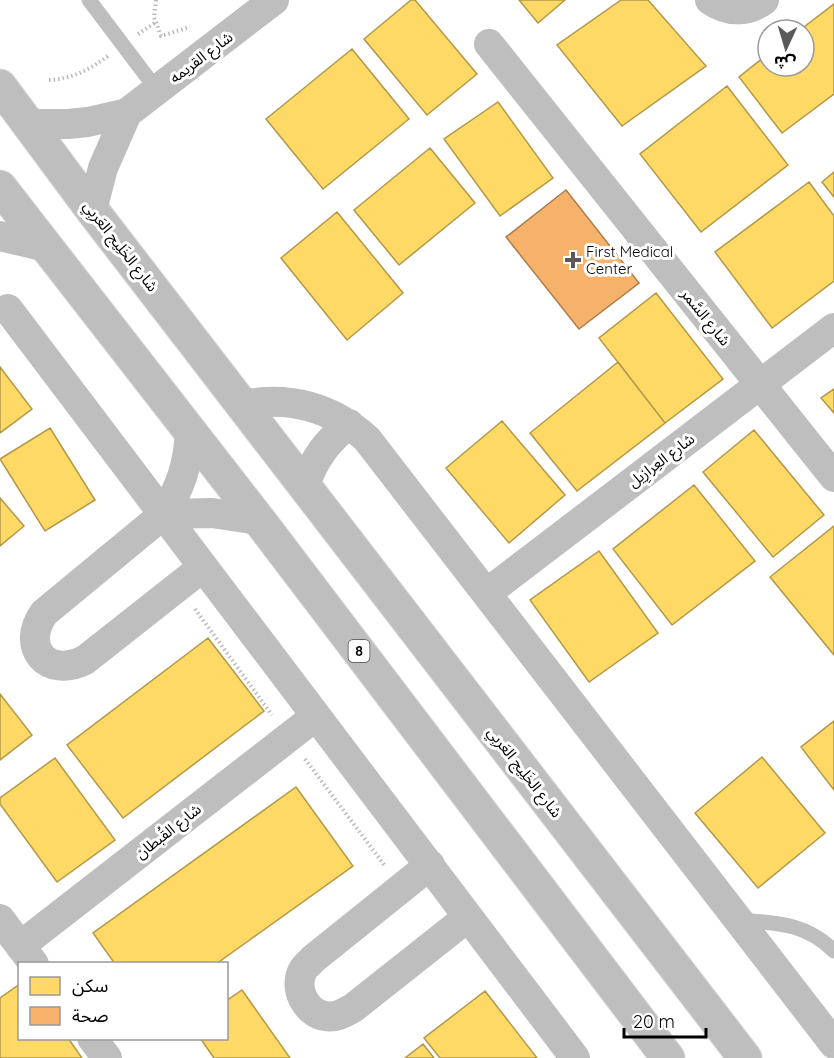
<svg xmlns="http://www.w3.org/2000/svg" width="834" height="1058" font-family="Quicksand,'Noto Sans Arabic',sans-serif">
	<rect width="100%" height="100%" fill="#fff"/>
	<path fill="#ffd966" stroke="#b29847" stroke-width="1.5" d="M 411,0 L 415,0 L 477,74 L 427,115 L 364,39 Z
		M 519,0 L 565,0 L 538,23 Z
		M 621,0 L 648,0 L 706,66 L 622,126 L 557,45 Z
		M 834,4 L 834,94 L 782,133 L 739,77 L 768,54 L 768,66 L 804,66 L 804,30 L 800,30 Z
		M 352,49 L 409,119 L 323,189 L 266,119 Z
		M 727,86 L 788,165 L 701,232 L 640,154 Z
		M 498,102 L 553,178 L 500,216 L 444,139 Z
		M 430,148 L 475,203 L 399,265 L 354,210 Z
		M 834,172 L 834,197 L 822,182 Z
		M 809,182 L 834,216 L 834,281 L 772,328 L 715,252 Z
		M 337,212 L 403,293 L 347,340 L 281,258 Z
		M 656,293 L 723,379 L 665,423 L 599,338 Z
		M 618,362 L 665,423 L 577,491 L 530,433 Z
		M 0,367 L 32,409 L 0,433 Z
		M 834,389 L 834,413 L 821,398 Z
		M 502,421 L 565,495 L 509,543 L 446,468 Z
		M 50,428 L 95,500 L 45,531 L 0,459 Z
		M 754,430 L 824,515 L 773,557 L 703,472 Z
		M 694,485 L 755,561 L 672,625 L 613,549 Z
		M 0,498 L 24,526 L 0,546 Z
		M 834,526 L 834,655 L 770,577 Z
		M 599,551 L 658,633 L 589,682 L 530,600 Z
		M 208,638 L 264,711 L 123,818 L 67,745 Z
		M 0,694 L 32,735 L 0,760 Z
		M 834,721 L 834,790 L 801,747 Z
		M 762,757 L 825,833 L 758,888 L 695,813 Z
		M 55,758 L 115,840 L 57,882 L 0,804 L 0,798 Z
		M 296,787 L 353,866 L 216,964 L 115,964 L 93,933 Z
		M 20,984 L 20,1038 L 68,1038 L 82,1058 L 0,1058 L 0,998 Z
		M 242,990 L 290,1058 L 214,1058 L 200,1038 L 226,1038 L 226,1001 Z
		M 485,991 L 537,1058 L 440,1058 L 424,1038 Z
		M 423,1044 L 434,1058 L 405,1058 Z"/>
	<path fill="#f6b26b" stroke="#ac7d4b" stroke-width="1.5" d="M 566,190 L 639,283 L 579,329 L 506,237 Z"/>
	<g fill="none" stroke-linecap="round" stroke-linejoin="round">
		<g stroke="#dbdbdb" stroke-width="35">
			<path id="highway" d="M 0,86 L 92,210 L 745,1058
				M 0,187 L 259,520 L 668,1058"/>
		</g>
		<path stroke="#b9b9b9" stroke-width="4" stroke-dasharray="1.5 3" stroke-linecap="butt" d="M 156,0 L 154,17 L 161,36 L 190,27
			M 138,34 L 155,23
			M 49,80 C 72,79 89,70 108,56
			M 195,609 L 272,715
			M 305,759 L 385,866"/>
		<path stroke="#bebebe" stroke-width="15" d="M 89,0 L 157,90
			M 740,920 C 777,923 806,923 834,951"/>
		<path stroke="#bebebe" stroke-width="30" d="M 710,0 C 727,12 747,13 764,0
			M 489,44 L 834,477
			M 27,124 L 68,124 L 88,122 L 127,113 L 274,0
			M 92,210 L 103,168 L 127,113
			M 0,236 L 46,247
			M 8,309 L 575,1058
			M 243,405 C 289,395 333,408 367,439 L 834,1044
			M 190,432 C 188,465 181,486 164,514 L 44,613 C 20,647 47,679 85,660 L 203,567
			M 305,485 C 314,459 327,441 349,424
			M 164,514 L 212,513 L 259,520
			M 487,593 L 834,328
			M 430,865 L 313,959 C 310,963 305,966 303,970 C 293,988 306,1013 325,1016 C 336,1018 344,1013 353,1008 L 468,917
			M 0,919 L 34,964
			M 20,946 L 316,716
			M 92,1038 L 107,1058"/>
		<use href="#highway" stroke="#bebebe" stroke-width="33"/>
	</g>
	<path fill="#595959" stroke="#fff" stroke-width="2" d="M570 251h6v6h6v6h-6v6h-6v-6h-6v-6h6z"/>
	<g text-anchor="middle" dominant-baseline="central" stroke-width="6" stroke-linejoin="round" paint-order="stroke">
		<rect fill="#fff" stroke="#4c4c4c" stroke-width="1.5" x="348.5" y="640" width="21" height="22" rx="4.5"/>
		<g font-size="14" font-weight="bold" fill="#000">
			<text x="359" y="651">8</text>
		</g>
		<g font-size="15" fill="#000" stroke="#fff">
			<text transform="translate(201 57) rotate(-37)">شارع القريمه</text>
			<text transform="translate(121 246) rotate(52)">شارع الخَلِيج العَربِي</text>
			<text transform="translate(706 317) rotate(51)">شارع السَّمر</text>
			<text transform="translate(661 460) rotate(-37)">شارع العِرازِيل</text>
			<text transform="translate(525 772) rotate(52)">شارع الخَلِيج العَربِي</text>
			<text transform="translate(168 831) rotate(-38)">شارع القُبطان</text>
		</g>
		<g font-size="15" fill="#000" stroke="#fff" text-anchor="start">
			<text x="586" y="251">First Medical<tspan x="586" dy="17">Center</tspan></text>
		</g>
	</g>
	<rect x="18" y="962" width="210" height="78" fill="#ffffff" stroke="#999999" stroke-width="1.5"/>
	<rect x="30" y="977" width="30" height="18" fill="#ffd966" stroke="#999999" stroke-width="1.5"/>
	<text x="72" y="992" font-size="18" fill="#000000">سكن</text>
	<rect x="30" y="1007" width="30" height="18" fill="#f6b26b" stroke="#999999" stroke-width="1.5"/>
	<text x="72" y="1022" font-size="18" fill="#000000">صحة</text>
	<g transform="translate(786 48) rotate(184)"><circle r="28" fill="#ffffff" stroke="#999999" stroke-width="1.5"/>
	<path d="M0-4.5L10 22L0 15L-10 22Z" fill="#595959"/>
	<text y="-9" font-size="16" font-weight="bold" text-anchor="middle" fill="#000000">ش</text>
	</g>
	<path d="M624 1028v9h82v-9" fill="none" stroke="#000000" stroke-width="3"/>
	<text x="633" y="1028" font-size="18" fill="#000000" stroke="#ffffff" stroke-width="4.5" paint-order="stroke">20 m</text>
</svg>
